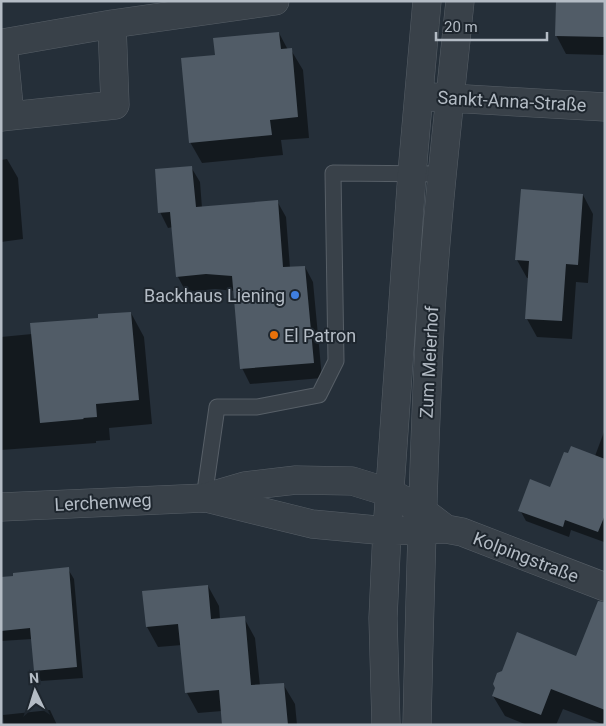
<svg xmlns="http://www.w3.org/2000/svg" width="606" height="726" font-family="Roboto,sans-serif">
	<rect width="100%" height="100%" fill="#252f39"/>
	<path fill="#0007" d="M 605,1 L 605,55 L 566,54 L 556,35 Z
		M 279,33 L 288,50 L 291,50 L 303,70 L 309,138 L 281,140 L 283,155 L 202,163 L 190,142 L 216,56 Z
		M 7,159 L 18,178 L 23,239 L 1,242 L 1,160 Z
		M 191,167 L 200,182 L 202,208 L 277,201 L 286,217 L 290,268 L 305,267 L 313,282 L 322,378 L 250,384 L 242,368 L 235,291 L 215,289 L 186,292 L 178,277 L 173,227 L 168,228 L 160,212 Z
		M 583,195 L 593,214 L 588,283 L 576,282 L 572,339 L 537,337 L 527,319 L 529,278 L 527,278 L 517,260 Z
		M 131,313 L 144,337 L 152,424 L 109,428 L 110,440 L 96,441 L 96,443 L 1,450 L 1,337 L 32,334 Z
		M 604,432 L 604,542 L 571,530 L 569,537 L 526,521 L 520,510 L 595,456 Z
		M 68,569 L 74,579 L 83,678 L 41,681 L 35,671 L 32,639 L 1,641 L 1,578 Z
		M 208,586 L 219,606 L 220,620 L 244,618 L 255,638 L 260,686 L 283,684 L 295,704 L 297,725 L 223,725 L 222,711 L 198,713 L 187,693 L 182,645 L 158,647 L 147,627 Z
		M 605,647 L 605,725 L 563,709 L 556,725 L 527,725 L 505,716 L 493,696 L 576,658 Z
		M 50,710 L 57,725 L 4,725 L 3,715 Z"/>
	<path fill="#515c67" d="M 556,1 L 605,1 L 605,37 L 555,36 Z
		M 279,32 L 281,49 L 292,48 L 298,117 L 270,120 L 272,135 L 189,143 L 181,58 L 215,55 L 213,38 Z
		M 192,166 L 196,207 L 278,200 L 283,267 L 305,266 L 314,363 L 240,369 L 232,276 L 206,274 L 176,277 L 170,212 L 158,213 L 155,169 Z
		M 521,189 L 583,194 L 578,265 L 566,264 L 562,321 L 525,319 L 529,261 L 515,260 Z
		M 131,312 L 139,400 L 96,404 L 97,417 L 83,418 L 84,419 L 40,423 L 30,323 L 98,318 L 98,314 Z
		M 571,446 L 605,459 L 605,515 L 598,532 L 565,520 L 563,527 L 518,511 L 530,479 L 550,487 L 564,452 L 568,453 Z
		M 69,567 L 77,667 L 34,671 L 30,628 L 1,631 L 1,577 L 13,576 L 13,573 Z
		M 208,585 L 211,619 L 245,616 L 251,685 L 284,683 L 288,725 L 222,725 L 219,690 L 185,693 L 178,624 L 146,627 L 142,591 Z
		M 598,601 L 605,602 L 605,710 L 551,689 L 541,715 L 492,696 L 495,688 L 493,684 L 497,673 L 502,671 L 517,632 L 576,656 Z"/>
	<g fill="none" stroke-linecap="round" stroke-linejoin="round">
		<g stroke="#575f67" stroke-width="17">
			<path id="lane" d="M 204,498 L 217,407 L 257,407 L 319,395 L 336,361 L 333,173 L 442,174"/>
		</g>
		<g stroke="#575f67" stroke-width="29">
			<path id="street" d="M 432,97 L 605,107
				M 10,116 L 115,105 L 112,24 L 275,1
				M 1,117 L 10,116 L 3,43 L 112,24
				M 206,498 L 312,524 L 387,531 L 446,529 L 462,532 L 605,587
				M 1,507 L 204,498 L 245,486 L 296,480 L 352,481 L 391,493 L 421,510 L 446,529
				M 386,725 L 383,618 L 387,531 L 412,173 L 427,1
				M 417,725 C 420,593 423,460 430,328 C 436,219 449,110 460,1"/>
		</g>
		<use href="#lane" stroke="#394149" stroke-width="15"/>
		<use href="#street" stroke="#394149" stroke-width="28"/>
	</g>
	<circle fill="#3f7fe0" stroke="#1e262e" stroke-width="2" cx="295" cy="295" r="5"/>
	<circle fill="#e8710a" stroke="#1e262e" stroke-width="2" cx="274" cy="335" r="5"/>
	<g text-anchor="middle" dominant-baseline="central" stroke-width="4" stroke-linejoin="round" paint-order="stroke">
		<g font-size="18" fill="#b4bcc5" stroke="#1e262e">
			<text transform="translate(512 101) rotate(3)">Sankt-Anna-Straße</text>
			<text transform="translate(429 362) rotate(-87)">Zum Meierhof</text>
			<text transform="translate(103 502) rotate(-3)">Lerchenweg</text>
			<text transform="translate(526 557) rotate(21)">Kolpingstraße</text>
		</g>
		<g font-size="18" fill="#b4bcc5" stroke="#1e262e" text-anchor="end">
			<text x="285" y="295">Backhaus Liening</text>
			<text x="284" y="335" text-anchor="start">El Patron</text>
		</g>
	</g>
	<rect width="606" height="726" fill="none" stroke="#b4bcc5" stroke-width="5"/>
	<g transform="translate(35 691) rotate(356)" stroke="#1e262e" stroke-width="4" paint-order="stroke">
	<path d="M0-4L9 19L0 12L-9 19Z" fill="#b4bcc5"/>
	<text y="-8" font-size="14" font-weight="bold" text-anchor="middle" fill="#b4bcc5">N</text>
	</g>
	<path d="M436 32v8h111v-8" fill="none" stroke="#b4bcc5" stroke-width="2.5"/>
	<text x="444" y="32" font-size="15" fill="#b4bcc5" stroke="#1e262e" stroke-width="4" paint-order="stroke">20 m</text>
</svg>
